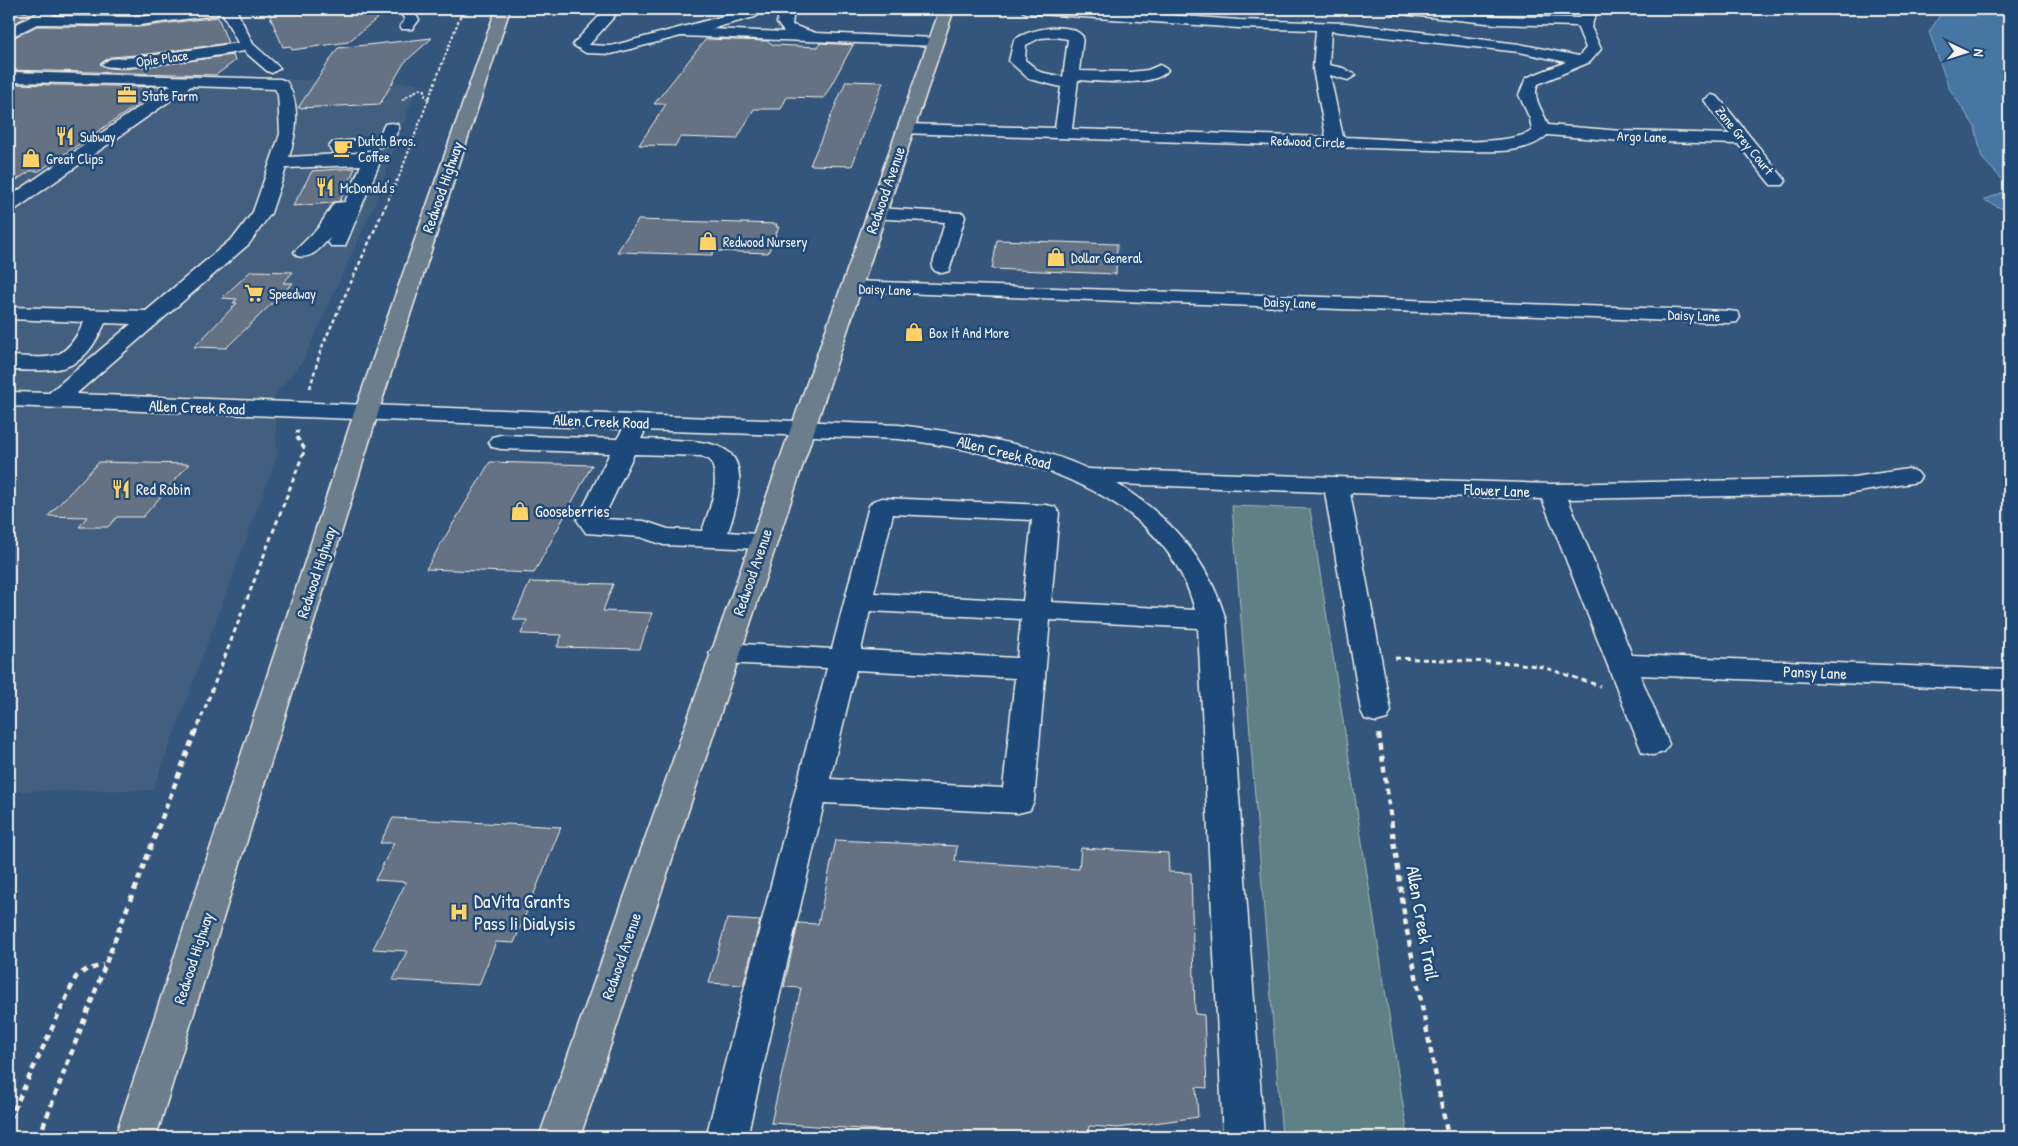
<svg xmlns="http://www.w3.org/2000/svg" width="2018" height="1146" font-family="'Patrick Hand',sans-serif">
	<rect width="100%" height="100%" fill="#34567d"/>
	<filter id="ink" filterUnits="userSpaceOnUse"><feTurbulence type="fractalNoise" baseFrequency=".02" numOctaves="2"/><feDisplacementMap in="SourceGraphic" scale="10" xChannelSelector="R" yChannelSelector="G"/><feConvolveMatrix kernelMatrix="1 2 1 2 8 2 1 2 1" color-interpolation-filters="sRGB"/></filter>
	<g filter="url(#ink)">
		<path fill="#435e7f" d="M 9,72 L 418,83 L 375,203 L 304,359 L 275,395 L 277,456 L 153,790 L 9,791 L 9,145 L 106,85 L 9,82 Z"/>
		<path fill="#5f8084" stroke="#aab8b6" d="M 1232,506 L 1310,509 L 1408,1137 L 1282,1137 Z"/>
		<path fill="#4776a3" stroke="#8ca7bf" d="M 1944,9 L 2009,9 L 2009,187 L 1982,158 L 1975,127 L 1949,88 L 1929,32 Z
			M 2009,190 L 2009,212 L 1984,200 Z"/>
		<path fill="#657284" stroke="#f4f1e8" d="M 9,9 L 10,9 L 32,14 L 9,26 Z
			M 92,9 L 187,9 L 139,15 L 82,14 Z
			M 267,9 L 389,9 L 348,42 L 292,50 L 290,46 L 283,47 Z
			M 218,17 L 228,43 L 149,54 L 110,57 L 100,64 L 109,68 L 125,69 L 233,55 L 235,61 L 216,75 L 9,70 L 9,40 L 37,26 L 139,27 Z
			M 432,38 L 404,63 L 380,104 L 298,108 L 338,48 Z
			M 706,39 L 767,41 L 774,45 L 818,47 L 820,43 L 853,45 L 824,98 L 787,97 L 781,109 L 754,109 L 737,139 L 680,137 L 675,146 L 639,145 L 666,104 L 654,104 Z
			M 846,81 L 883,82 L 852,166 L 810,165 Z
			M 9,84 L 164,87 L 39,171 L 30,171 L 9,185 Z
			M 355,168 L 340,201 L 331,203 L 293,206 L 312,171 Z
			M 638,220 L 777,224 L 776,227 L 779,227 L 768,253 L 714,251 L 712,255 L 617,252 Z
			M 997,240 L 1117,244 L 1116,274 L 992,269 Z
			M 251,271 L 293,272 L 283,283 L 293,283 L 226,348 L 194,347 L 237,303 L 233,303 L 237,299 L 222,298 Z
			M 99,462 L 189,464 L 143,517 L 117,517 L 108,527 L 79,527 L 87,517 L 48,516 Z
			M 490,462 L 592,465 L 534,573 L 426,569 Z
			M 530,582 L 613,584 L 603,611 L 652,613 L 640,649 L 557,647 L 562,635 L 521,634 L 527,620 L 513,620 Z
			M 393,818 L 561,827 L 514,943 L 496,942 L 479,985 L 393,980 L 407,951 L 373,949 L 406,882 L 375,880 L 394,843 L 380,843 Z
			M 836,840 L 957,846 L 955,861 L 1079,869 L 1081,848 L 1168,853 L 1169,872 L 1191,873 L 1195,1014 L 1204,1015 L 1207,1088 L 1196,1087 L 1198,1117 L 1118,1128 L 1089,1126 L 1088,1137 L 905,1137 L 906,1132 L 771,1123 L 801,988 L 784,987 L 798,923 L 818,924 Z
			M 727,919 L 760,921 L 743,985 L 709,983 Z"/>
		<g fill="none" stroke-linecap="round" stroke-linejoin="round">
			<g stroke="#f4f1e8" stroke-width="3">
				<path id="minor" d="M 45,9 L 56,9 L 58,11 L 52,16 L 139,17 L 199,9 L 236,9 L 253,44 L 280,68 L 272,73 L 267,71 L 244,51 C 225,54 110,75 102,64 L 110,59 L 149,56 L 238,43 L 223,14 L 139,25 L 37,24 L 9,38 L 9,28 Z
					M 398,9 L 412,9 L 419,20 L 412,29 L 402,29 L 400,26 L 405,20 Z
					M 606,9 L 617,9 L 619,11 L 589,45 L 611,46 L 750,9 L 767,9 L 755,17 L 710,29 L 784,32 L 777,23 L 780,9 L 794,9 L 792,25 L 816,33 L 936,38 L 943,42 L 936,46 L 681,36 L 611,54 L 586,53 L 573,45 L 575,42 Z
					M 1019,9 L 1082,9 L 1239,20 L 1346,23 L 1519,44 L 1579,56 L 1586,48 L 1577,26 L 1496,24 L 1391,13 L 1384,9 L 1429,9 L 1496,16 L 1579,18 L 1584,11 L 1589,10 L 1596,14 L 1591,27 L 1601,49 L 1590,62 L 1538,84 C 1531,99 1544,111 1548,125 L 1622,131 L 1730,134 L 1704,100 L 1712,95 L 1718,97 L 1786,181 L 1783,185 L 1771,185 L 1738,144 L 1622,141 L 1547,135 C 1527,155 1489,151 1463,151 L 900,133 L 898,129 L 900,125 L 906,124 L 1055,128 L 1061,87 L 1029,79 L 1009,61 L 1014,40 C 1029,29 1070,20 1083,37 L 1079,71 L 1130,72 L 1148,70 L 1160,65 L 1168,70 C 1155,88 1098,81 1078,80 L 1072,129 L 1326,137 L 1313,69 L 1316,30 L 1239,28 L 1026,13 ZM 1331,31 L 1519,52 L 1566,62 L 1526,78 L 1519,95 L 1530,119 L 1532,131 C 1501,150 1384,138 1343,137 L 1330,75 L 1348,80 L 1356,75 L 1343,68 L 1329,65 ZM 1055,37 L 1068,39 L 1063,77 L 1040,72 L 1025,60 L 1026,45 L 1040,38 Z
					M 9,72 L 280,79 L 286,81 C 301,103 297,132 289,157 L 357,153 L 377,158 L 380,162 L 345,246 L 331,246 L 328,242 L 330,238 C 320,248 312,260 297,256 L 294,252 L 318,228 L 334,203 L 345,202 L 361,165 L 286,168 L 271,213 L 249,244 L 76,394 L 899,425 C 963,433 1029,442 1088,469 L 1552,484 L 1847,478 L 1908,469 L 1917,472 L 1921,477 L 1917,482 L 1847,494 L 1568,499 L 1632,655 L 2009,670 L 2009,690 L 1640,675 L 1669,744 L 1664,752 L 1653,755 L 1642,752 L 1542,499 L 1350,493 L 1391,711 L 1387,719 L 1376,722 L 1365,719 L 1361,711 L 1325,492 L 1117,484 C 1170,516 1209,561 1226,620 L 1264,1137 L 1223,1137 L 1198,628 L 1050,620 L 1034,801 L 1030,810 L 1018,813 L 824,803 L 747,1137 L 706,1137 L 827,668 L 724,663 L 714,660 L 709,653 L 714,646 L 724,643 L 832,649 L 869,506 L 873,501 L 882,498 L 1046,505 L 1055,507 L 1059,513 L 1051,602 L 1195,610 C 1162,483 1009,454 899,439 L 642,430 L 644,433 L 641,439 C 719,442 761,435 728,532 L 771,535 L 775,541 L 771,547 L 762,549 L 664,545 L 640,537 L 586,533 L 577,520 L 610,453 L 501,449 L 492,447 L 489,442 L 492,437 L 501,435 L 617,439 L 623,429 L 9,406 L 9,392 L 49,393 L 131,324 L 105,323 C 81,375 61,371 9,370 L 9,356 C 51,357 63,365 84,322 L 9,319 L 9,307 L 146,311 L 235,236 L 253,212 L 280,134 L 278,94 L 275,89 L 191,86 L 16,209 L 9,211 L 9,197 L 171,85 L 9,82 ZM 634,454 L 701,456 L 710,460 C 722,480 709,511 702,531 L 668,529 L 644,521 L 603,519 ZM 893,514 L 1032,520 L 1023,601 L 874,593 ZM 870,611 L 1021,619 L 1017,658 L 861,650 ZM 856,670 L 1015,678 L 1003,788 L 830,779 Z
					M 391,123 L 397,124 L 399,128 L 391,144 C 373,149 351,155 332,151 L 329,147 L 332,143 C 347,140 363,141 378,137 L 385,124 Z
					M 876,208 L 963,213 L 965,217 L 949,271 L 942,273 L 935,271 L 932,267 L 945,222 L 869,218 L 867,214 L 869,210 Z
					M 851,281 L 1729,311 L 1737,312 L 1740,317 L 1737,322 L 1729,323 L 844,291 L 841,287 L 844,283 Z"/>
			</g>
			<g stroke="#f4f1e8" stroke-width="3">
				<path id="major" d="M 940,9 L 954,9 L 580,1137 L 539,1137 Z"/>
			</g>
			<g stroke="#f4f1e8" stroke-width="3">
				<path id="highway" d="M 496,9 L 510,9 L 378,413 L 156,1137 L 115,1137 L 354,413 Z"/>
			</g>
			<path stroke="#f4f1e8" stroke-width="2" stroke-dasharray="3 2" stroke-linecap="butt" d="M 402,100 L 419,89 L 425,90 L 425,96 L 429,100
				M 397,182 L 463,9"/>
			<path stroke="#f4f1e8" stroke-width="2.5" stroke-dasharray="4 3" stroke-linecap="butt" d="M 310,388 L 321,349 L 397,180"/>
			<path stroke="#f4f1e8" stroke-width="3" stroke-dasharray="5 4" stroke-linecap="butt" d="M 1395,658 L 1514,663 L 1543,667 L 1600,686
				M 195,734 L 305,449 L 296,436 L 298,430"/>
			<path stroke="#f4f1e8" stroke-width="4.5" stroke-dasharray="6 5" stroke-linecap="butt" d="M 1379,734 L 1406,926 L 1448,1137
				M 9,1120 L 76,977 L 86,970 L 103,965
				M 39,1137 L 195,732"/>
			<use href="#minor" fill="#1f4a7a" fill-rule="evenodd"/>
			<use href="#major" fill="#6c7d8b" fill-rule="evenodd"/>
			<use href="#highway" fill="#6c7d8b" fill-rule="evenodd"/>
		</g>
	</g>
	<defs>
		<g id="office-bare" transform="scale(1.5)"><path d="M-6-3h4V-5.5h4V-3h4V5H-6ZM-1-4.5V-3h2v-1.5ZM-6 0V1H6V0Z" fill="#ffd166" stroke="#1f4a7a" stroke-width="2.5" paint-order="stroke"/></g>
		<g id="restaurant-bare" transform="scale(1.5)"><path d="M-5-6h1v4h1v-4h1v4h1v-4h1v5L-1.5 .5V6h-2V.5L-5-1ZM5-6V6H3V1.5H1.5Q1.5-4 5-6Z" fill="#ffd166" stroke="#1f4a7a" stroke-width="2.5" paint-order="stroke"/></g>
		<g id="cafe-bare" transform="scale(1.5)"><path d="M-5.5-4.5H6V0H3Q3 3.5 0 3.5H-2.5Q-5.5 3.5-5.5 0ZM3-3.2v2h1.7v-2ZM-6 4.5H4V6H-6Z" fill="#ffd166" stroke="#1f4a7a" stroke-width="2.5" paint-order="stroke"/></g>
		<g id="shop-bare" transform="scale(1.5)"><path d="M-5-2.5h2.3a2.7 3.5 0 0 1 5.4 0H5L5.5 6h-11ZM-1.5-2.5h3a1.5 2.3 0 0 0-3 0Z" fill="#ffd166" stroke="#1f4a7a" stroke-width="2.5" paint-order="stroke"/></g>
		<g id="supermarket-bare" transform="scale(1.5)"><path d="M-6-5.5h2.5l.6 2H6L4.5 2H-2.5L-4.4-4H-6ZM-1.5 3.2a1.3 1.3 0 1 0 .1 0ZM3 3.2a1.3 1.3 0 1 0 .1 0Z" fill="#ffd166" stroke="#1f4a7a" stroke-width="2.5" paint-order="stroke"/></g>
		<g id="hospital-bare" transform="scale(1.5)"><path d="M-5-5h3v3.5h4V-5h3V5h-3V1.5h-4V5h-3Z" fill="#ffd166" stroke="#1f4a7a" stroke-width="2.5" paint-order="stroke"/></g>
	</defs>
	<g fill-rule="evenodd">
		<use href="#office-bare" x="127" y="95"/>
		<use href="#restaurant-bare" x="65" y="136"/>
		<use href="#cafe-bare" x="343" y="148"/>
		<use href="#shop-bare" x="31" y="158"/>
		<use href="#restaurant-bare" x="325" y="187"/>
		<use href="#shop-bare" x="708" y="241"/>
		<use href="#shop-bare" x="1056" y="257"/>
		<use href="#supermarket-bare" x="254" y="293"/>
		<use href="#shop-bare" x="914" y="332"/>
		<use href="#restaurant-bare" x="121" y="489"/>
		<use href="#shop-bare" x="520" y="511"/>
		<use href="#hospital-bare" x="459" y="912"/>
	</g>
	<g text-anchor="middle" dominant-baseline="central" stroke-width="5" stroke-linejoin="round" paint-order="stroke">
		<g font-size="14" fill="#f4f1e8" stroke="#1f4a7a">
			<text transform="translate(162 58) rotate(-8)">Opie Place</text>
			<text transform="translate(1642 136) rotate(2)">Argo Lane</text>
			<text transform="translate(1745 140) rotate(51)">Zane Grey Court</text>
			<text transform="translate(1308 141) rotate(2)">Redwood Circle</text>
			<text transform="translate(885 289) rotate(2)">Daisy Lane</text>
			<text transform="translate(1290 302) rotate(2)">Daisy Lane</text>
			<text transform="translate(1694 315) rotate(2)">Daisy Lane</text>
		</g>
		<g font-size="14" fill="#f4f1e8" stroke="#1f4a7a" text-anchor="start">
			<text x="142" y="95">State Farm</text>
			<text x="80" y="136">Subway</text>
			<text x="358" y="140">Dutch Bros.<tspan x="358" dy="16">Coffee</tspan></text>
			<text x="46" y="158">Great Clips</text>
			<text x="340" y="187">McDonald's</text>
			<text x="723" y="241">Redwood Nursery</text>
			<text x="1071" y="257">Dollar General</text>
			<text x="269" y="293">Speedway</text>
			<text x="929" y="332">Box It And More</text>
		</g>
		<g font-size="16" fill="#f4f1e8" stroke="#1f4a7a">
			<text transform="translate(442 187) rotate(-71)">Redwood Highway</text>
			<text transform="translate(885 190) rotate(-71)">Redwood Avenue</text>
			<text transform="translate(197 407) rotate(2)">Allen Creek Road</text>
			<text transform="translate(601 421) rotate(2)">Allen Creek Road</text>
			<text transform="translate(1004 452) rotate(14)">Allen Creek Road</text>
			<text transform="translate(1497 490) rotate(2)">Flower Lane</text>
			<text transform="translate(316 572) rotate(-72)">Redwood Highway</text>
			<text transform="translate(752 572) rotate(-71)">Redwood Avenue</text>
			<text transform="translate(1815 672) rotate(2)">Pansy Lane</text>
			<text transform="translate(621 956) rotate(-71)">Redwood Avenue</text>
			<text transform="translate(193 958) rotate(-72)">Redwood Highway</text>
		</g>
		<g font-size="16" fill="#f4f1e8" stroke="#1f4a7a" text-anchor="start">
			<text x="136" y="489">Red Robin</text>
			<text x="535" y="511">Gooseberries</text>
		</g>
		<g font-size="19" fill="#f4f1e8" stroke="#1f4a7a" text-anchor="start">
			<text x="474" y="901">DaVita Grants<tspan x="474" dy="22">Pass Ii Dialysis</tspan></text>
		</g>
		<g font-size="19" fill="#f4f1e8" stroke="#1f4a7a">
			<text transform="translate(1423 923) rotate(80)">Allen Creek Trail</text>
		</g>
	</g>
	<rect width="2018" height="1146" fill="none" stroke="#1f4a7a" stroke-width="30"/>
	<rect x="15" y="15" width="1988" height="1116" fill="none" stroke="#f4f1e8" stroke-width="2" filter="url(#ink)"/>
	<g transform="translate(1966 52) rotate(94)" stroke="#1f4a7a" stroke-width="4" paint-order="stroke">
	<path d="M0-4L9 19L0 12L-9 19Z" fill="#f4f1e8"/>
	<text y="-8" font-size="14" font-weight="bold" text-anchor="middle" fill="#f4f1e8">N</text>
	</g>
</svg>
